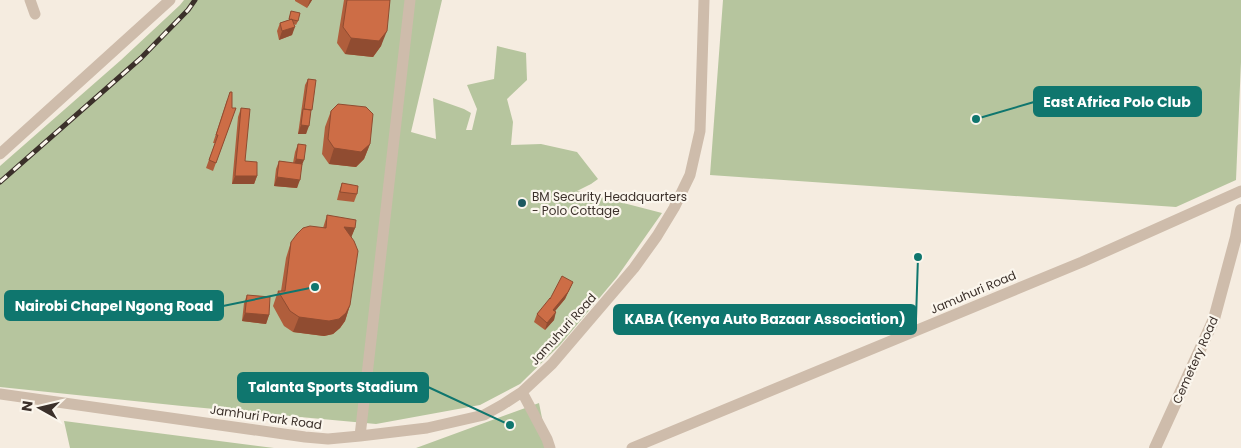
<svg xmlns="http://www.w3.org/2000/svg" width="1241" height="448" font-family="Poppins,sans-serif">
	<rect width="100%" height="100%" fill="#f5ece0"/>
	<path fill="#b6c59e" d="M 184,0 L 442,0 L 411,132 L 436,139 L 433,98 L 464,109 L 471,113 L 466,130 L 472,130 L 477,109 L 467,85 L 494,79 L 497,46 L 526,53 L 527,80 L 507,99 L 513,122 L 511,145 L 541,144 L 577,152 L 598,179 L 591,184 L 577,191 L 662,213 L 617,277 L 560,345 L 520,384 L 480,405 L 376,424 L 182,406 L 0,387 L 0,166 L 121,60 L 180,5 Z
		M 723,0 L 1241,0 L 1241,62 L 1236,180 L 1176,207 L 710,175 Z
		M 539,403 L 548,448 L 416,448 Z
		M 64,421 L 274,448 L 70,448 Z"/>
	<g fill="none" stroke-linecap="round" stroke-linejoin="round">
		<path stroke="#cebcab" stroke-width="11" d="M 30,0 L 35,14
			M 0,154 L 170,0
			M 0,394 L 305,437 L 328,439 L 360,436 L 427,428 L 484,415 L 502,405 L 522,392
			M 360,436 L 410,0
			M 550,448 L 547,439 L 522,392 L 552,364 L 634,268 L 657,236 L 674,208 L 690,175 L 700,131 L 704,0
			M 632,448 L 1082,262 L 1241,191"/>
		<path stroke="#cebcab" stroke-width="12" d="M 1155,448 L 1214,319 L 1236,237 L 1241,210"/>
		<g stroke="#3b302a" stroke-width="5">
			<path id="rail" d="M 0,182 L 141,58 L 188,10 L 195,0"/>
		</g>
		<use href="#rail" stroke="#fbf6ed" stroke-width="3" stroke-dasharray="9" stroke-linecap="butt"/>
	</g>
	<path fill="#b05e3c" d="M 295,0 L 312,0 L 307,8 L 295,1 Z
		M 344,0 L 390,0 L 381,46 L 373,57 L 345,54 L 337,43 Z
		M 291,11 L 298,21 L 296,25 L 294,24 L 292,35 L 279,40 L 277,31 L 280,23 L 289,20 Z
		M 308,79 L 310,115 L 306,134 L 298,134 L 305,85 Z
		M 227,100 L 232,108 L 236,108 L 213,171 L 206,168 L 215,143 L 213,143 Z
		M 241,108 L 245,161 L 257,176 L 254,184 L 232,184 L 238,117 Z
		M 331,111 L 370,144 L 364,159 L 356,167 L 329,164 L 322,154 L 325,127 Z
		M 298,144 L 301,167 L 297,188 L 274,186 L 276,169 L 279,161 L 293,163 L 295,152 Z
		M 342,183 L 357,194 L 354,202 L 337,200 L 339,192 Z
		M 327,215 L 355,228 L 351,237 L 350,305 L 345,321 L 340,328 L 333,334 L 324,336 L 293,332 L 284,326 L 273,306 L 278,291 L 281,291 L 286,258 L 291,242 L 323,228 Z
		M 573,282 L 565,299 L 555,311 L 554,320 L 545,330 L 534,322 L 537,314 Z
		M 247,295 L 269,315 L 266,324 L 242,321 L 244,303 Z"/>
	<path fill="#904c31" d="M 310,0 L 312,0 L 307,8 Z
		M 295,27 L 292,35 L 279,40 L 282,31 Z
		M 387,31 L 381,46 L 373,57 L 345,54 L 351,38 Z
		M 301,125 L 309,126 L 306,134 L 298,134 Z
		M 370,144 L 364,159 L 356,167 L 329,164 L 334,148 Z
		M 296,159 L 304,160 L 301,168 L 293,167 Z
		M 235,176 L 257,176 L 254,184 L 232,184 Z
		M 277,177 L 300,180 L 297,188 L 274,186 Z
		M 344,227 L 355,228 L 349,243 Z
		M 573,282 L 565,299 L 550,317 L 553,310 Z
		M 350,305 L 345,321 L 340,328 L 333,334 L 324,336 L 293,332 L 299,317 Z
		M 556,312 L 554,320 L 545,330 L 547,323 Z
		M 245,313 L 269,315 L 266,324 L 242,321 Z"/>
	<path fill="#cd6d46" stroke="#904c31" d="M 347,0 L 390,0 L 387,31 L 379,41 L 351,38 L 343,27 Z
		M 291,11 L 300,13 L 298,21 L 289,19 Z
		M 292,19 L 295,27 L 282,31 L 280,23 Z
		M 308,79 L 316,80 L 312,110 L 304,109 Z
		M 230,92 L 232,92 L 232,108 L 236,108 L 216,163 L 209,160 L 218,135 L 216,135 Z
		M 338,104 L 366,107 L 373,114 L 370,144 L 361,152 L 334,148 L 328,139 L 331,111 Z
		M 241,108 L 250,109 L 245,161 L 257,162 L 257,176 L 235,176 Z
		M 303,109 L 311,110 L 309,126 L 301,125 Z
		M 298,144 L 306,145 L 304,160 L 296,159 Z
		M 279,161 L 302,164 L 300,180 L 277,177 Z
		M 342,183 L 358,186 L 357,194 L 340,192 Z
		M 327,215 L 356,220 L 355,228 L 344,227 L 354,241 L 358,251 L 350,305 L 346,313 L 339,319 L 329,321 L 299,317 L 290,311 L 278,291 L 285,291 L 291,242 L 297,234 L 303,228 L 310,226 L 326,228 Z
		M 562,276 L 573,282 L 568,292 L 553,310 L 556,312 L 547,323 L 537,314 L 550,298 L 550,299 Z
		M 247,295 L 270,297 L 269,315 L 245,313 Z"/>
	<circle fill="#1c5960" stroke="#fbf6ed" stroke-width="2" cx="522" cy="203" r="5"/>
	<g text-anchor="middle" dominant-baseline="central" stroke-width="4.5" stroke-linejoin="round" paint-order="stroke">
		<g font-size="12" fill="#3b302a" stroke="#fbf6ed" text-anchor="start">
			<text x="532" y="196">BM Security Headquarters<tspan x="532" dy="14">- Polo Cottage</tspan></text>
		</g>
		<g font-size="12" fill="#3b302a" stroke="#fbf6ed">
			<text transform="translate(973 292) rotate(-23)">Jamuhuri Road</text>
			<text transform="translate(563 329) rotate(-48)">Jamuhuri Road</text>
			<text transform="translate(1195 360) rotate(-66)">Cemetery Road</text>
			<text transform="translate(266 417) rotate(8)">Jamhuri Park Road</text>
		</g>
	</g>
	<path fill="none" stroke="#0f766e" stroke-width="2" d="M976 119L1034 102M315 287L223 306M918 257L916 319M510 425L428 387"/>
	<g fill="#0f766e" stroke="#fbf6ed" stroke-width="2">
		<circle cx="976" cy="119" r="5"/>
		<circle cx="315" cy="287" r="5"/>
		<circle cx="918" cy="257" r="5"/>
		<circle cx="510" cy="425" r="5"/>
	</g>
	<g fill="#0f766e" stroke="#0f766e" stroke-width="2">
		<rect x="1034" y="87" width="167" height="29" rx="5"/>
		<rect x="5" y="291" width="218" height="29" rx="5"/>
		<rect x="614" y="305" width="302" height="29" rx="5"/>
		<rect x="238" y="373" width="190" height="29" rx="5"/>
	</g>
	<g font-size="14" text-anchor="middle" font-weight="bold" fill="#fff">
		<text x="1117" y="107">East Africa Polo Club</text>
		<text x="114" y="311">Nairobi Chapel Ngong Road</text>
		<text x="765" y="324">KABA (Kenya Auto Bazaar Association)</text>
		<text x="333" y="392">Talanta Sports Stadium</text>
	</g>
	<g transform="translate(40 408) rotate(278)" stroke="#fbf6ed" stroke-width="4" paint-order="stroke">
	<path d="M0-4L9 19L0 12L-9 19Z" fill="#3b302a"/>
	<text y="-8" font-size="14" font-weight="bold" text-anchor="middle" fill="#3b302a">N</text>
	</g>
</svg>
